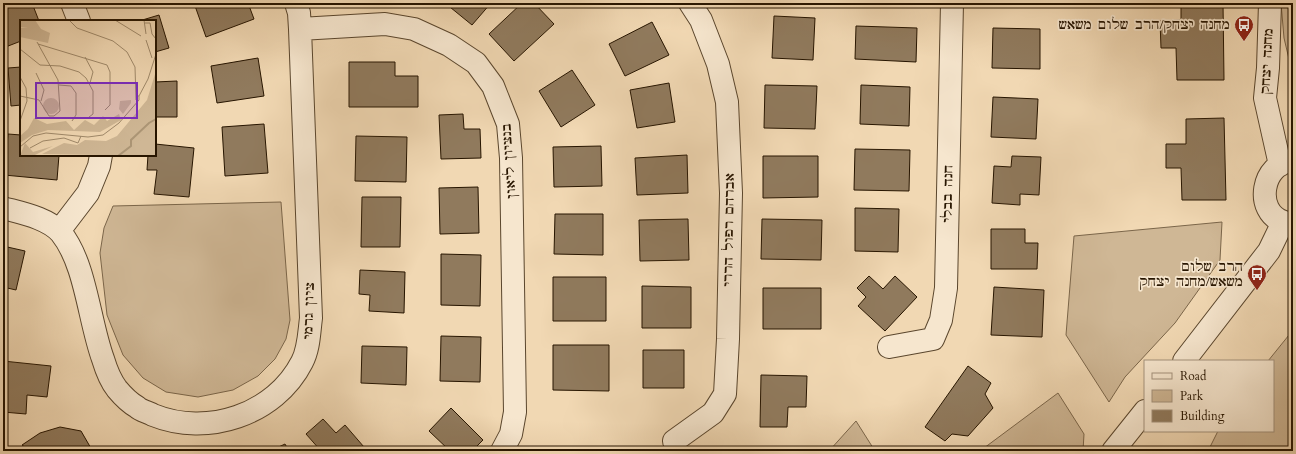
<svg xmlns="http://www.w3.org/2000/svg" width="1296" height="454" font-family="Cardo,'Frank Ruhl Libre',serif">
	<rect width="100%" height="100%" fill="#f1d8b3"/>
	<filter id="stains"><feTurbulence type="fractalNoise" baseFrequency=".005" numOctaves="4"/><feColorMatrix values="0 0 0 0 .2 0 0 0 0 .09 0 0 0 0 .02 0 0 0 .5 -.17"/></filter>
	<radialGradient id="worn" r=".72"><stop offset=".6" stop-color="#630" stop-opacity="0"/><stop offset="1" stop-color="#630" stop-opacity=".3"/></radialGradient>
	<path fill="#cfb795" stroke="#7b664a" d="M 1281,3 L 1293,3 L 1293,76 L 1284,38 Z
		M 281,202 L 290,320 L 286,339 L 275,359 L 258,376 L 233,390 L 198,397 L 166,392 L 143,378 L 123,355 L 107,315 L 100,253 L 104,228 L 113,206 Z
		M 1222,222 L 1220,260 L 1175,323 L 1125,377 L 1109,402 L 1066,335 L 1074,236 Z
		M 1293,330 L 1293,451 L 1208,451 L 1218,431 L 1273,431 L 1273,361 L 1268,361 Z
		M 1058,393 L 1084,434 L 1083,451 L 980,451 Z
		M 856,421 L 875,451 L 829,451 Z"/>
	<path fill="#907a5d" stroke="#271500" d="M 19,3 L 32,3 L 39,21 L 21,21 L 21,41 L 3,48 L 3,10 Z
		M 194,3 L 248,3 L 254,19 L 206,37 Z
		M 445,3 L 491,3 L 472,25 Z
		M 522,3 L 534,3 L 554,24 L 514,61 L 489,34 Z
		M 1181,3 L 1223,3 L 1224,80 L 1177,80 L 1176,48 L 1161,48 L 1160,21 L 1181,20 Z
		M 159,15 L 169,48 L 155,52 L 155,21 L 139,21 Z
		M 774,16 L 815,18 L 813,60 L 772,58 Z
		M 652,22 L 669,55 L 625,76 L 609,44 Z
		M 856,26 L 917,28 L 916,62 L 855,59 Z
		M 993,28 L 1040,29 L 1040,69 L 992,68 Z
		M 258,58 L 264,96 L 217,103 L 211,66 Z
		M 349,62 L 395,62 L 395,76 L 418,76 L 418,107 L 349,107 Z
		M 21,67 L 21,105 L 11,106 L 8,68 Z
		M 572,70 L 595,105 L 561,127 L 539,91 Z
		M 177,81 L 177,117 L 155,117 L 155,82 Z
		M 669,83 L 675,122 L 637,128 L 630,90 Z
		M 765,85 L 817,86 L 815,129 L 764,128 Z
		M 861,85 L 910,87 L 909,126 L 860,124 Z
		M 993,97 L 1038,99 L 1036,139 L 991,137 Z
		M 463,114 L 464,129 L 480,129 L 481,158 L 441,159 L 439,115 Z
		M 1224,118 L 1226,200 L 1182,200 L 1181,168 L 1166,168 L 1166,144 L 1186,144 L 1186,119 Z
		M 264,124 L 268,173 L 225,176 L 222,127 Z
		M 8,134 L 21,135 L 21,155 L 59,155 L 57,180 L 4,175 Z
		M 356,136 L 407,137 L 406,182 L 355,181 Z
		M 155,144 L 194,148 L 189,197 L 154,194 L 157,170 L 147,170 L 148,155 L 155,155 Z
		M 601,146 L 602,186 L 554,187 L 553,147 Z
		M 855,149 L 910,150 L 909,191 L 854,190 Z
		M 687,155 L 688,193 L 637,195 L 635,158 Z
		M 763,156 L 818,156 L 818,197 L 763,198 Z
		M 1012,156 L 1041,157 L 1039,195 L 1020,194 L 1020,205 L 992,203 L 994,166 L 1011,167 Z
		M 478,187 L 479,233 L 440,234 L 439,188 Z
		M 362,197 L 401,197 L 400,247 L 361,247 Z
		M 855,208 L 899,209 L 898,252 L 855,251 Z
		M 555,214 L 603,214 L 603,255 L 554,254 Z
		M 688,219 L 689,260 L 640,261 L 639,220 Z
		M 762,219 L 822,220 L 821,260 L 761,259 Z
		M 991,229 L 1025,229 L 1025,243 L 1038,243 L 1037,269 L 991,269 Z
		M 3,246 L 25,251 L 16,290 L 3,287 Z
		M 441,254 L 481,255 L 480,306 L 441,305 Z
		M 360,270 L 405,272 L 404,313 L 369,311 L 370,295 L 359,294 Z
		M 869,276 L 883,289 L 895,276 L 917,297 L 885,331 L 858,306 L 866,297 L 857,288 Z
		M 553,277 L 606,277 L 606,321 L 553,321 Z
		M 642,286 L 691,287 L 691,328 L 642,328 Z
		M 994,287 L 1044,290 L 1042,337 L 991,335 Z
		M 763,288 L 821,288 L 821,329 L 763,329 Z
		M 441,336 L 481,337 L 480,382 L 440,381 Z
		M 553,345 L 609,345 L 609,391 L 553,390 Z
		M 362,346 L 407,347 L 406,385 L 361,383 Z
		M 643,350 L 684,350 L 684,388 L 643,388 Z
		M 3,361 L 51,366 L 47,397 L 27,395 L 26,414 L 3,412 Z
		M 968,366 L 991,383 L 985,394 L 993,408 L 968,436 L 952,434 L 945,441 L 925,427 Z
		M 761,375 L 807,376 L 806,407 L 788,407 L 787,427 L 760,427 Z
		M 451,408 L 483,440 L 472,451 L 450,451 L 429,431 Z
		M 323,419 L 336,433 L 345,425 L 364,447 L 359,451 L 321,451 L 306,434 Z
		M 60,427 L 81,431 L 92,450 L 30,451 L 22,445 L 40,433 Z
		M 285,444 L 289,451 L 270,451 Z"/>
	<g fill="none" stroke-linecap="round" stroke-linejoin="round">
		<g stroke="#5a462d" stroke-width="24">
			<path id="street" d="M 72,3 L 79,21
				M 1270,3 L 1268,68 L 1265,98 L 1280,165
				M 300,29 L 385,24 L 414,29 L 449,45 L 476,63 L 493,86 L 508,124 L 511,158 L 515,412 L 511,434 L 502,451
				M 1293,161 C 1262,162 1253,212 1284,222 C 1287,223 1290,223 1293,224
				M 3,208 C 21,213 48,218 61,233 C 86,264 89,321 103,359 C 106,369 110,380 117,389 C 122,395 130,403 137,407 C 141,411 148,412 153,415 C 207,437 275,415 302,362 C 309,349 309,333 311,318 L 300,29 L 299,13 L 296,3
				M 59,231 L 88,193 L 99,166 L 101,155
				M 889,347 L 933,339 L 941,320 L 946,288 L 952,3
				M 1184,361 L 1269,251 L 1283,222
				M 674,441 L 713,413 L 725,394 L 728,339 L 731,193 L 727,102 L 718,64 L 701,20 L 690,3
				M 1113,451 L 1145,411"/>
		</g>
		<use href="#street" stroke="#f6e6ce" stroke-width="22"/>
	</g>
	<defs>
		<g id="bus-pin" transform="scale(1)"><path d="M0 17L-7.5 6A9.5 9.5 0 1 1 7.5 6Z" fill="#8f2418" stroke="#f6e6ce"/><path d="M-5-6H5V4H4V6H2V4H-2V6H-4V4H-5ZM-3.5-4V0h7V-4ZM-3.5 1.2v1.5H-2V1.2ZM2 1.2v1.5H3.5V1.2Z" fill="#fff"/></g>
	</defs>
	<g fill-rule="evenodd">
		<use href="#bus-pin" x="1244" y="25"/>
		<use href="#bus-pin" x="1257" y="274"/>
	</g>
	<g text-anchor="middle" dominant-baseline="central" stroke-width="3.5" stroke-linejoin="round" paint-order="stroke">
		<g font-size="13" fill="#271500" stroke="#f6e6ce" text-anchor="end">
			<text x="1230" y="25">מחנה יצחק/הרב שלום משאש</text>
			<text x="1243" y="267">הרב שלום<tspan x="1243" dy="15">משאש/מחנה יצחק</tspan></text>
		</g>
		<g font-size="13" fill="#271500" stroke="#f6e6ce">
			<text transform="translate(1267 61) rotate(-87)">מחנה יצחק</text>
			<text transform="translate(509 161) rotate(-94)">בנציון ליאון</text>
			<text transform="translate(948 194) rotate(-89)">חנה בבלי</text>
			<text transform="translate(729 230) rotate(-89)">אברהם רפול הררי</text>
			<text transform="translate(309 311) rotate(-88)">ציון גרמי</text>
		</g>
	</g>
	<g transform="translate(20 20)">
		<rect width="136" height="136" fill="#f1d8b3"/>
		<path d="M 0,0 L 15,0 L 21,9 L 30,13 L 28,23 L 0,17 L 0,8 L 8,7 L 0,7 ZM 136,51 L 136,136 L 22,134 L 44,123 L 57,125 L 65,120 L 86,121 L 97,116 L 127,80 ZM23 86a8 8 0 1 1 16 0a8 8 0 1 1-16 0ZM 111,80 L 111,83 L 103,94 L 99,89 L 100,81 ZM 99,94 L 101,100 L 80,112 L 28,110 L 12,115 L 0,123 L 0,116 L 8,109 L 14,98 L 27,104 L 46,101 L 54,110 L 65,100 L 74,105 L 83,96 L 87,101 ZM 5,123 L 13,132 L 33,126 L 13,136 L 0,136 Z" fill="#cfb795"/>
		<path fill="none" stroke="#ac9676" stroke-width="2" d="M 98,136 L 111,126 L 111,120 L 129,103 L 136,99"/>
		<path fill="none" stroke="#a08a6b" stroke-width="1" d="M 49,0 L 57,8 L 93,21 L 107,32 L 115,47 L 116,80M 95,0 L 121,16M 124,0 L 126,14M 125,3 L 130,3 L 132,14 L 136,19M 126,20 L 132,38M 18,24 L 87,45 L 90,52 L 90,85 L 85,90M 0,29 L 20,45 L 40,46 L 59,52 L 66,58 L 73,71 L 73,94 L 69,97M 65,37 L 73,52 L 70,63M 16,53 L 24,70 L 21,81M 0,57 L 6,68 L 7,81 L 0,101M 39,65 L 51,66 L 56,73 L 56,95 L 52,101M 0,76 L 19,80 L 29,96 L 34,96 L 40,91 L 38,60 L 17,22M 119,76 L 128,59 L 136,34M 0,127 L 13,116 L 26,113 L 68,117 L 83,115 L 99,103 L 119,80 L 119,76 L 116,76M 10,128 L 23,121 L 44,118 L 58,123 L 61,116"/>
		<path fill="#7b2cbf" fill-opacity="0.15" stroke="#7b2cbf" stroke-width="2" d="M 16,63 L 117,63 L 117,98 L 16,98 Z"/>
		<rect width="136" height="136" fill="none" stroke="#271500" stroke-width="2"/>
	</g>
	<rect width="1296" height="454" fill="none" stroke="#f1d8b3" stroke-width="16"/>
	<rect x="4" y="4" width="1288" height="446" fill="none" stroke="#271500" stroke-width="2"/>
	<rect x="8" y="8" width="1280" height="438" fill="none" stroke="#271500"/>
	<rect x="1144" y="360" width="130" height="72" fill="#f6e6ce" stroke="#a3927c"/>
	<rect x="1152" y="373" width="20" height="6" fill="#f6e6ce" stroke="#a3927c"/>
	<text x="1180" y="380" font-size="12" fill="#271500">Road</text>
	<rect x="1152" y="390" width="20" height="12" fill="#cfb795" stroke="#a3927c"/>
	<text x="1180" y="400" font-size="12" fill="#271500">Park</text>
	<rect x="1152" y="410" width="20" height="12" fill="#907a5d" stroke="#a3927c"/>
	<text x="1180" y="420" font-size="12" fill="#271500">Building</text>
	<rect width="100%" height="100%" filter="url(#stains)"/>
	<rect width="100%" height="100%" fill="url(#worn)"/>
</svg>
